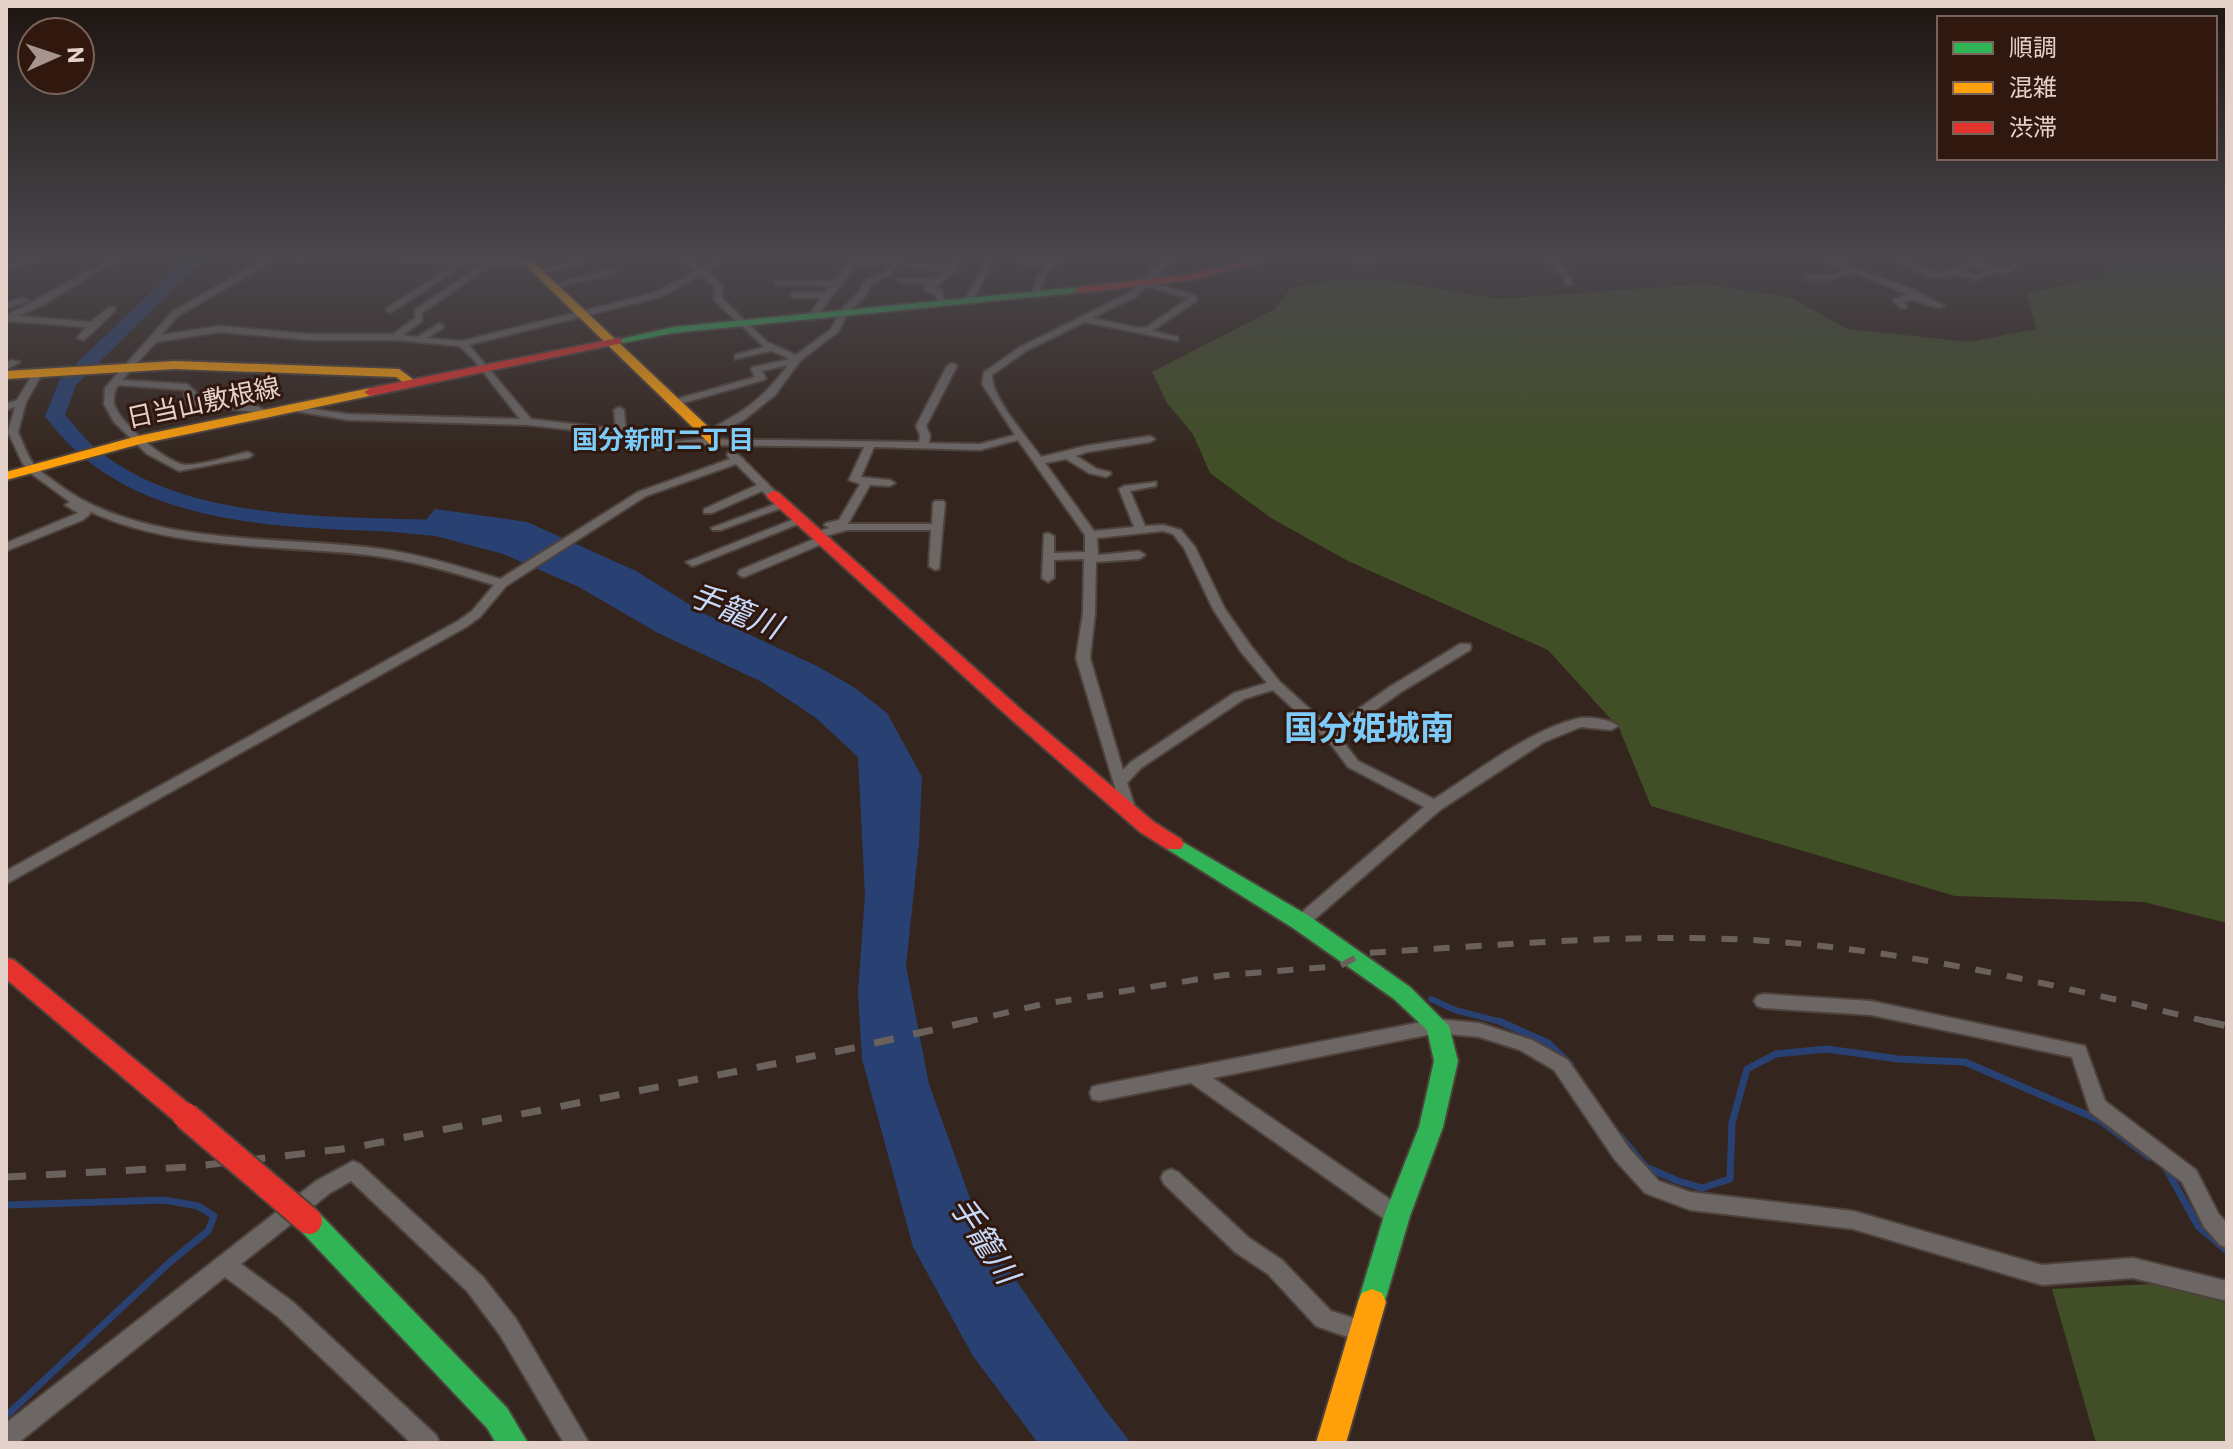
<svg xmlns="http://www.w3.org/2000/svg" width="2233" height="1449" font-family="Commissioner,'Noto Sans JP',sans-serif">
	<rect width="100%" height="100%" fill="#34261f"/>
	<path fill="#414f26" d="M 2120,256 L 2227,256 L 2227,923 L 2144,902 L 1955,896 L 1651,806 L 1619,728 L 1548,650 L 1348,561 L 1271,518 L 1210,473 L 1193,434 L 1167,403 L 1152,372 L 1275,309 L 1291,288 L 1347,278 L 1385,280 L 1499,299 L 1703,284 L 1792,298 L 1847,329 L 1970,342 L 2036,329 L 2027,294 L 2105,276 Z
		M 2152,1284 L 2227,1303 L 2227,1443 L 2096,1443 L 2052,1289 Z"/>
	<path fill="#284172" d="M 435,509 L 527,522 L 636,571 L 703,613 L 819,667 L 855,688 L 887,713 L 922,777 L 919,843 L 906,966 L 929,1084 L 981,1229 L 1103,1407 L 1131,1443 L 1038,1443 L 973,1356 L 913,1247 L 862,1059 L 858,993 L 865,895 L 858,757 L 816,718 L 762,682 L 658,633 L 579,587 L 503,554 L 417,531 Z"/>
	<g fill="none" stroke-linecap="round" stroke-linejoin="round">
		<path stroke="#284172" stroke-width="6" d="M 1431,999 L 1455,1010 L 1505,1023"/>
		<path stroke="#284172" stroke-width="7" d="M 1499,1021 L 1548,1043 L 1571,1065
			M 1620,1136 L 1646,1167 L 1678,1181 L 1702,1188 L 1730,1179 L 1732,1123 L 1747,1069 L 1776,1054 L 1827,1049 L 1898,1059 L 1965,1062 L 2099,1120 L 2149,1157
			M 2167,1170 L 2198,1226 L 2227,1251
			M 6,1205 L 164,1200 L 198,1206 L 214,1216 L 208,1231 L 170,1262 L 6,1416"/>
		<path fill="#284172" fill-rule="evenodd" d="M 189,256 L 207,256 L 76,385 L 65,415 C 76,427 86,441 99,451 C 193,526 347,515 461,521 L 469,523 L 472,528 L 469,533 C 442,540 406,532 378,531 C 260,527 120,521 45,416 L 60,379 Z"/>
		<g stroke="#4e423c" stroke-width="4">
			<path id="street" d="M 37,256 L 51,256 L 6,271 L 6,266 Z
				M 122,256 L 135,256 L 102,269 L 43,305 L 18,316 L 91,322 L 109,307 L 115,307 L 115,311 L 84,340 L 77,338 L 86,327 L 6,321 L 6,315 C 46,297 81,271 122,256 Z
				M 269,256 L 316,256 L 302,261 L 276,259 L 178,316 L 161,335 L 220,326 L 308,334 L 393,334 L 415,318 L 415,310 L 481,265 L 465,264 L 390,313 L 386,310 L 387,308 L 456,264 L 332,256 L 402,256 L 520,262 L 536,256 L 549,256 L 521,266 L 491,265 L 422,313 L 422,321 L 403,335 L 417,337 L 440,323 L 444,326 L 443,328 L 427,338 L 462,341 L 654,293 L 696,271 L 673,256 L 683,256 L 702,268 L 719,256 L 728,256 L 707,272 L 723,286 L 721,297 L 767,342 L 796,355 L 831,329 L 841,310 L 860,291 L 864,281 L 880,274 L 892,264 L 855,266 L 817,316 L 814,317 L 810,314 L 821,298 L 794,298 L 790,295 L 794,292 L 825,293 L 830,286 L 778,285 L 775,285 L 775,281 L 833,281 L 855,256 L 864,256 L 860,261 L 905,256 L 890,275 L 871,284 L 867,294 L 848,313 L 838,332 L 800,361 L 775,395 L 744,420 L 709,437 L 704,434 L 705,432 C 744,412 762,400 788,365 L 762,371 L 766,378 L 764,380 L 676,405 L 671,402 L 673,400 L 755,377 L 751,369 L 753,367 L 790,359 L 771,351 L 735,359 L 735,355 L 764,347 L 714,300 L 715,287 L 701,275 L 660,297 L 469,345 L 531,419 L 616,429 L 614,410 L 619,407 L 624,410 L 626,434 L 649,444 L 698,439 L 919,442 L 920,435 L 916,426 L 947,366 L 952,363 L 957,366 L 926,426 L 930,435 L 929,443 L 980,444 L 1015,435 L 982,384 L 984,372 L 1020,347 L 1131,292 L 1151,270 L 1168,256 L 1178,256 L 1150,282 L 1196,296 L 1196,301 L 1152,331 L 1178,337 L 1178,341 L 1085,322 L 1026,351 L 992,375 C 992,399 1027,437 1041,457 L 1085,446 L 1150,436 L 1155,439 L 1150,442 L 1087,452 L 1076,456 L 1097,469 L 1110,472 L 1111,474 L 1106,477 L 1089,473 L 1066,459 L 1045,463 L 1094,531 L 1134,527 L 1119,489 L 1124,486 L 1156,482 L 1156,486 L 1130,491 L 1145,526 L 1163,525 L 1181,530 L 1195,547 L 1225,609 L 1251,646 L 1280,682 L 1331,728 L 1391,686 L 1460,644 L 1470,644 L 1471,647 L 1470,650 L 1401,692 L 1339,736 L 1358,761 L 1434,799 C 1475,773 1530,730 1576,719 C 1587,716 1610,719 1618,726 L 1611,730 L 1581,727 L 1544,742 L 1440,810 L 1307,926 L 1301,928 L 1295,926 L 1293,922 L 1295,918 L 1424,807 L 1348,767 L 1330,743 L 1273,690 L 1244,699 L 1141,768 L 1127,783 L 1136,810 L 1133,814 L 1123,814 L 1076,658 L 1083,613 L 1084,559 L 1054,560 L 1054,578 L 1048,582 L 1042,578 L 1044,534 L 1048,533 L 1054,536 L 1054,553 L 1085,552 L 1085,535 L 1018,440 L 980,450 L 874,447 L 861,477 L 890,480 L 895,483 L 890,486 L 870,485 L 848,524 L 932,524 L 933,503 L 935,501 L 943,501 L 945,503 L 939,569 L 935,570 L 929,566 L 931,530 L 847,530 L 826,536 L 831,539 L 829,541 L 744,577 L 740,576 L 738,573 L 740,570 L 819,537 L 813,534 L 815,532 L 829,528 L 824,525 L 826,523 L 839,520 L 860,484 L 849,480 L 864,447 L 698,445 L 648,450 L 609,434 L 528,425 L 348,420 L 295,411 L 291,410 L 291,406 L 348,414 L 520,419 L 472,358 L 459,346 L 395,340 L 308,340 L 220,332 L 156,342 L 122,380 L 187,384 L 196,392 L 194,400 L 256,406 L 270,412 L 270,416 L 262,416 L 254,412 L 186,404 L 184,390 L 118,385 C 115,390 113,396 114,403 C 117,421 168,465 187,465 C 207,464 229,456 248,452 L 253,455 L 248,458 L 179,471 L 147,454 L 114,422 L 104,404 L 105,388 L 172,312 ZM 1146,286 L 1189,298 L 1147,327 L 1139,328 L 1092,318 L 1137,296 ZM 1163,531 L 1173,534 L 1184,548 L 1213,609 L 1241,652 L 1267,683 L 1234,693 L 1131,762 L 1123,770 L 1090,658 L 1095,613 L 1096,562 L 1139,559 L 1145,555 L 1139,551 L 1098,555 L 1097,538 Z
				M 577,256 L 585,256 L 584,263 L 538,275 L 534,273 L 577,260 Z
				M 956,256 L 964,256 L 955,271 L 934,288 L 942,290 L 945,304 L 939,304 L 935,294 L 925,291 L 924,289 L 929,284 L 901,282 L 897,280 L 901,278 L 934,280 L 945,271 L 913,268 L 909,266 L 913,264 L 950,266 Z
				M 988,256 L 996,256 L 973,300 L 966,302 L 965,300 Z
				M 1053,256 L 1061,256 L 1056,267 L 1052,267 L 1045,277 L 1038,296 L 1032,296 L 1037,277 L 1045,267 L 1017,262 L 1021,260 L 1048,262 Z
				M 1341,256 L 1364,260 L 1387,256 C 1372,267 1356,266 1341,256 Z
				M 1545,256 L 1554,256 L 1571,277 L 1572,285 L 1566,285 L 1563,278 Z
				M 1620,256 L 1628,256 L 1623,261 L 1619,259 Z
				M 1814,256 L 1826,256 L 1911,289 L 1944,306 C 1931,312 1920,296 1903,301 L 1907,306 L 1906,308 L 1900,308 L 1893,300 L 1907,294 L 1905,293 L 1855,273 L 1830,279 L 1804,279 L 1804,275 L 1830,275 L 1847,270 Z
				M 1887,256 C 1914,256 1921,275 1951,271 L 1951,268 L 1973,261 L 2001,269 L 2015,264 L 2019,266 L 2004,274 L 1996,272 L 1976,280 L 1959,275 L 1930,278 ZM 1973,266 L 1988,269 L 1976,275 L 1962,270 Z
				M 612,269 L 616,271 L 615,273 L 553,288 L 549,286 Z
				M 22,298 L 29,300 L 6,309 L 6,303 Z
				M 12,360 L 20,362 L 6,370 L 6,363 Z
				M 34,372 L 42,374 L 26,402 L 18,432 C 23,443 27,455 34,465 C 40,472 50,478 58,484 C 142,548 282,535 382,549 C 422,555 462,567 500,579 L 638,492 L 730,459 L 727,455 L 728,453 L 736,453 L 742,458 L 779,495 L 777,497 L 769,497 L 762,491 L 712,513 L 704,513 L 704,509 L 757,485 L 736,464 L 646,496 L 506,586 L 480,617 L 466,627 L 6,884 L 6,871 L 458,621 L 472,611 L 494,585 C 453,572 411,560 368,555 C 280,545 170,550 89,511 L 91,513 L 83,520 L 6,551 L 6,543 L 78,513 L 65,505 L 70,502 L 29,472 L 22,462 L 8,432 L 15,407 L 6,410 L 6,404 L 17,400 Z
				M 783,501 L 789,504 L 787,506 L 721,530 L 713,530 L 711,528 Z
				M 802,516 L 808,519 L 806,521 L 696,565 L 692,566 L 686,562 Z
				M 1763,994 L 1871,1001 L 2085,1046 L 2105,1101 L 2196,1170 L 2218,1213 L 2227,1223 L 2227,1248 L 2220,1245 L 2204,1227 L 2182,1182 L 2090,1112 L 2072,1057 L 1871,1015 L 1763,1008 L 1757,1006 L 1754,1001 L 1757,996 Z
				M 1437,1019 L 1479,1023 L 1532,1040 L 1568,1060 L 1629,1148 L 1659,1181 L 1690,1192 L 1853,1211 L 2042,1265 L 2133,1258 L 2227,1281 L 2227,1301 L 2133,1278 L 2042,1285 L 1853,1229 L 1690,1210 L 1645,1193 L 1615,1160 L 1554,1070 L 1520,1050 L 1479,1037 L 1437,1033 L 1213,1078 L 1404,1209 L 1407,1216 L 1404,1223 L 1397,1225 L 1390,1223 L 1191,1083 L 1099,1101 L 1092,1099 L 1090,1093 L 1092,1087 L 1099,1085 Z
				M 353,1161 L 360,1164 L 483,1277 L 516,1319 L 589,1443 L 564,1443 L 500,1335 L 467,1291 L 351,1181 L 330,1193 L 241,1264 L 293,1302 L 436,1435 L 440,1443 L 411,1443 L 277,1316 L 225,1277 L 18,1443 L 6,1443 L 6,1423 L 316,1181 Z
				M 1171,1169 L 1178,1172 L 1249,1238 L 1282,1260 L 1331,1311 L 1370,1323 L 1373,1331 L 1370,1339 L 1362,1342 L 1316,1326 L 1268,1274 L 1235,1252 L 1164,1184 L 1161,1178 L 1164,1172 Z"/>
		</g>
		<g stroke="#4e423c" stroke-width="4">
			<path id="fast" d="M 1080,287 L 1085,290 L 1084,292 L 673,333 L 618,344 L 612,341 L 673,327 Z
				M 1174,837 L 1309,916 L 1410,987 L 1449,1026 L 1458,1061 L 1443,1127 L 1410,1216 L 1382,1311 L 1372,1315 L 1362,1311 L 1358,1302 L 1384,1216 L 1419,1127 L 1434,1061 L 1427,1030 L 1394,999 L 1293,928 L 1167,849 L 1164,844 L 1167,839 Z
				M 309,1209 L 318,1212 L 507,1408 L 528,1443 L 496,1443 L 487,1428 L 300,1230 L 296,1221 L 300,1212 Z"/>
		</g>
		<g stroke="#4e423c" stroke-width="4">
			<path id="slow" d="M 516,256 L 527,256 L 721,439 L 721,445 L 711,445 Z
				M 175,361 L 399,369 L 418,383 L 408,386 L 396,377 L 175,369 L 6,379 L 6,371 Z
				M 370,388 L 376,392 L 374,395 L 140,444 L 6,480 L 6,472 L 138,436 Z
				M 1372,1289 L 1382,1293 L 1386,1302 L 1346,1443 L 1316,1443 L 1358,1302 L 1362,1293 Z"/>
		</g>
		<g stroke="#4e423c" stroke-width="4">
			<path id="jam" d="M 1265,256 L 1285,256 L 1191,280 L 1080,293 L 1075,290 L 1080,287 L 1191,274 Z
				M 618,338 L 622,339 L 622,343 L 370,396 L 364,392 L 370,388 Z
				M 773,491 L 778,492 L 1025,713 L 1154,822 L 1181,839 L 1184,844 L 1181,849 L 1167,849 L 1140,832 L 1013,721 L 768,498 L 766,495 Z
				M 6,958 L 14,960 L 195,1109 L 198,1116 L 195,1123 L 186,1127 L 177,1123 L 6,979 Z"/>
		</g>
		<use href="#street" fill="#6c6665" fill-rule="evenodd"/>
		<use href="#fast" fill="#30b455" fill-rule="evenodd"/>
		<use href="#slow" fill="#ff9f0a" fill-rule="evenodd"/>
		<use href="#jam" fill="#e5322d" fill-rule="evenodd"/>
		<path stroke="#6a615d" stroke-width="6" stroke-dasharray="16 16" stroke-linecap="butt" d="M 962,1023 L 1043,1004 L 1225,975 L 1340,966 L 1364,953 C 1493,946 1624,933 1753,940 C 1910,950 2061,986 2213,1023"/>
		<path stroke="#6a615d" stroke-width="7" stroke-dasharray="20 20" stroke-linecap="butt" d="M 2205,1021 L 2227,1026
			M 6,1177 L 188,1167 L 351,1148 L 849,1049 L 971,1021"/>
		<g stroke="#4e423c" stroke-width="30" stroke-linecap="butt">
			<path id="jam-bridge" d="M 186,1116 L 309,1221"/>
		</g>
		<use href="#jam-bridge" stroke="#e5322d" stroke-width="26"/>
	</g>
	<linearGradient id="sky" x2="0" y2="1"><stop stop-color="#1d1511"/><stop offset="0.56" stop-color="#4a474d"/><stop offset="1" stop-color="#4a474d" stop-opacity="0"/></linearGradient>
	<rect width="2233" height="459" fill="url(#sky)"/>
	<g text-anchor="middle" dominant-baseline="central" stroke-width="6" stroke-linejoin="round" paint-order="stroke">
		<g font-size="26" fill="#e3d1ca" stroke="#31180e">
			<text transform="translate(203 401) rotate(-12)">日当山敷根線</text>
		</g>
		<g font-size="26" font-weight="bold" fill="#7ccbf8" stroke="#31180e">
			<text x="663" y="438">国分新町二丁目</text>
		</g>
		<g font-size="32" font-style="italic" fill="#c6d9fb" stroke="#31180e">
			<text transform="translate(736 609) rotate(22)">手籠川</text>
			<text transform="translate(986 1239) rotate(57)">手籠川</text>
		</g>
		<g font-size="34" font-weight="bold" fill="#7ccbf8" stroke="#31180e">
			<text x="1369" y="726">国分姫城南</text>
		</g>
	</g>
	<rect width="2233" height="1449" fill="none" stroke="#e3d1ca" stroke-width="16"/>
	<rect x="1937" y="16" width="280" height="144" fill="#31180e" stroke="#786259" stroke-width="2"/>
	<rect x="1953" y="42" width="40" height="12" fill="#30b455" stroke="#786259" stroke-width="2"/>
	<text x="2009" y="56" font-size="24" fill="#e3d1ca">順調</text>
	<rect x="1953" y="82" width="40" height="12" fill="#ff9f0a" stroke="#786259" stroke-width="2"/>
	<text x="2009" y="96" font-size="24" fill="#e3d1ca">混雑</text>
	<rect x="1953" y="122" width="40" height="12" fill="#e5322d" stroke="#786259" stroke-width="2"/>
	<text x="2009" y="136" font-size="24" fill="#e3d1ca">渋滞</text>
	<g transform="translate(56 56) rotate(87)"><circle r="38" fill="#31180e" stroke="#786259" stroke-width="2"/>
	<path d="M0-6L14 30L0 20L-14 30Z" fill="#a6958e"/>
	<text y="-12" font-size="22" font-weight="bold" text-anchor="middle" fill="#e3d1ca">N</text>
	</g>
</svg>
